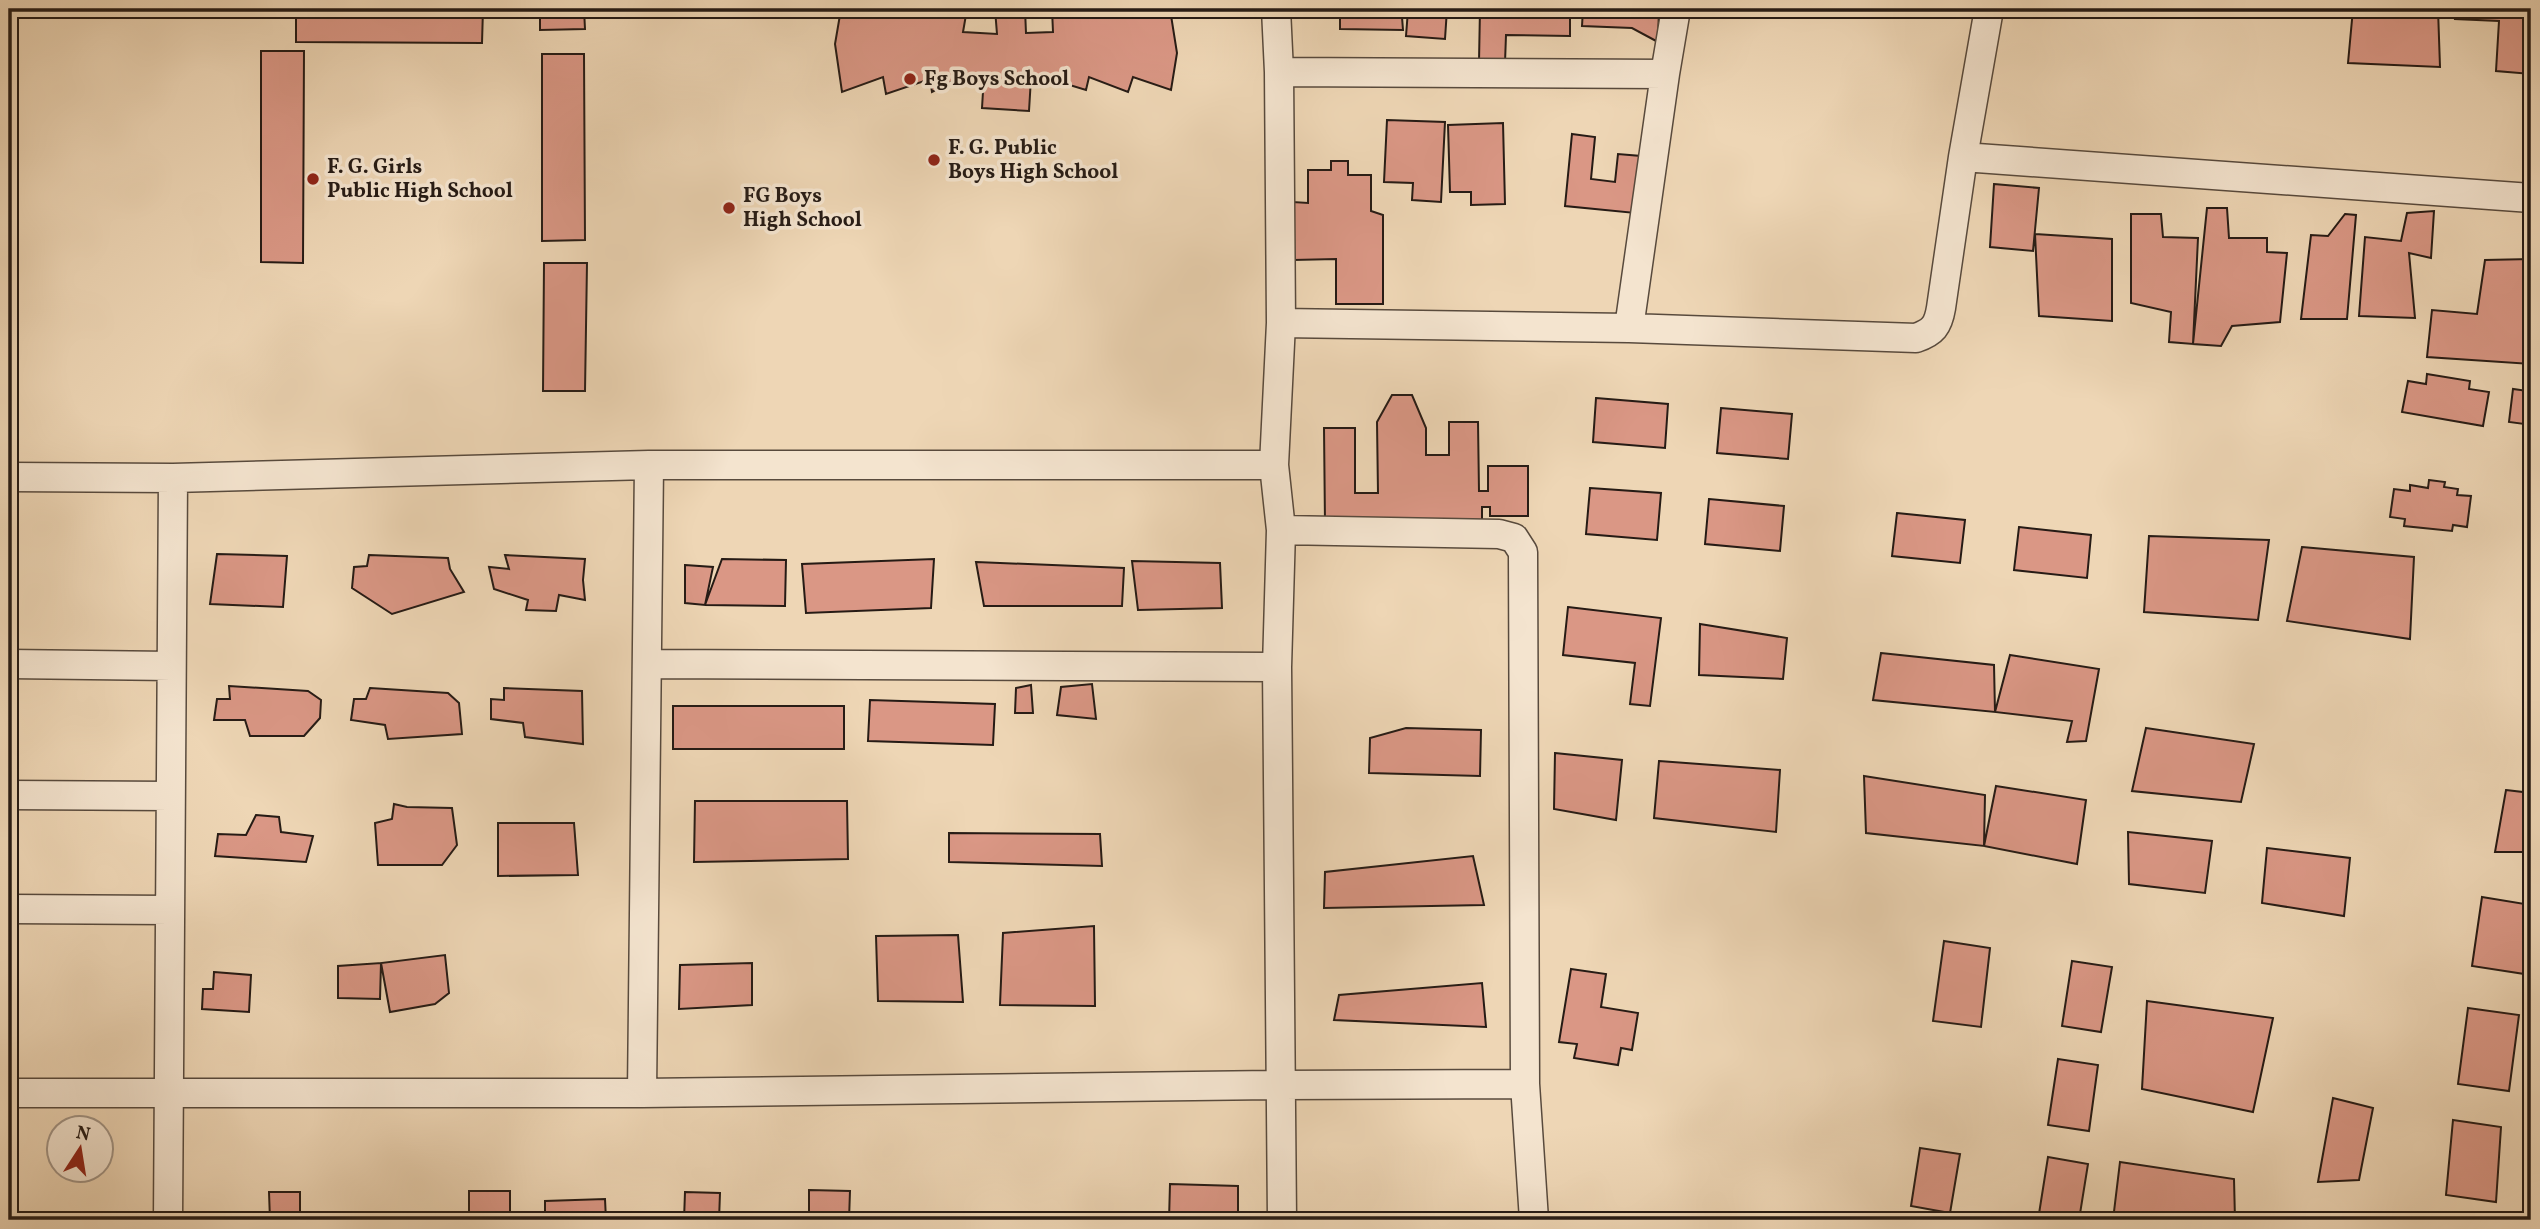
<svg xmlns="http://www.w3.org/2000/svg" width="2540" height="1229" font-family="Vollkorn,serif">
	<rect width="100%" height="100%" fill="#eed6b5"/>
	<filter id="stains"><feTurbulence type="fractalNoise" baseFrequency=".00286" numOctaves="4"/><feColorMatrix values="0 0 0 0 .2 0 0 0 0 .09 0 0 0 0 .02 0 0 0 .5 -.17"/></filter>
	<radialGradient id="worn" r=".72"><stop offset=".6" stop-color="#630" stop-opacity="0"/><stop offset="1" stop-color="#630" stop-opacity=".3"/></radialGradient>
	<path fill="#da9785" stroke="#261b15" stroke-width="2" d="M 296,9 L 483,9 L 482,43 L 296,42 Z
		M 540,9 L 584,9 L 585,29 L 540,30 Z
		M 841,9 L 967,9 L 963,32 L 997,34 L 995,9 L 1025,9 L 1026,33 L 1053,32 L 1052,9 L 1170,9 L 1177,53 L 1171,90 L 1133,77 L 1128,92 L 1089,77 L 1086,90 L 1050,79 L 1031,78 L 1029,111 L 982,108 L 984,75 L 967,74 L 932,92 L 930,79 L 886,94 L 883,77 L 842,92 L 835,44 Z
		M 1355,9 L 1388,9 L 1388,17 L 1402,17 L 1403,30 L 1340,29 L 1340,10 L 1355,11 Z
		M 1402,9 L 1447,9 L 1445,39 L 1406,36 L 1408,10 Z
		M 1480,9 L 1570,9 L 1570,36 L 1506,35 L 1505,63 L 1479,62 Z
		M 1583,9 L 1659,9 L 1658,42 L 1632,28 L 1582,26 Z
		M 2353,9 L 2438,9 L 2440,67 L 2348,63 Z
		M 2456,9 L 2531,9 L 2531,74 L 2496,71 L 2499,21 L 2455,19 Z
		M 261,51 L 304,51 L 303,263 L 261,262 Z
		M 542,54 L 584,54 L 585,240 L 542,241 Z
		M 1387,120 L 1445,122 L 1441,202 L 1412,200 L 1413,183 L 1384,182 Z
		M 1503,123 L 1505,204 L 1471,205 L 1471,192 L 1450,192 L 1448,125 Z
		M 1572,134 L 1595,137 L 1591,179 L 1615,182 L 1618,154 L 1641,156 L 1635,213 L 1565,206 Z
		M 1331,161 L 1348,161 L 1348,175 L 1371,175 L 1371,211 L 1383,215 L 1383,304 L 1336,304 L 1336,259 L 1293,260 L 1293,202 L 1308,203 L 1308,170 L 1331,170 Z
		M 1994,184 L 2039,188 L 2033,251 L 1990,247 Z
		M 2207,208 L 2227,208 L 2229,238 L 2267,238 L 2267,252 L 2287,253 L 2280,322 L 2232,326 L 2221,346 L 2193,344 Z
		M 2434,211 L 2431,258 L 2409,253 L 2415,318 L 2359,316 L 2365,237 L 2401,241 L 2407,213 Z
		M 2131,214 L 2161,214 L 2163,237 L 2198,238 L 2193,344 L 2169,342 L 2171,312 L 2131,303 Z
		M 2345,214 L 2356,215 L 2347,319 L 2301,319 L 2311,235 L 2328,236 Z
		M 2035,234 L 2112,239 L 2112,321 L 2039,316 Z
		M 2531,259 L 2531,364 L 2427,357 L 2432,310 L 2477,314 L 2485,260 Z
		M 544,263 L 587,263 L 585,391 L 543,391 Z
		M 2427,374 L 2470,381 L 2469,389 L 2489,392 L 2483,426 L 2402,412 L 2408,381 L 2426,384 Z
		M 2529,381 L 2531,381 L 2531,433 L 2524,432 L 2525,424 L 2509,422 L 2513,389 L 2527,391 Z
		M 1392,395 L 1412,395 L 1426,428 L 1426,455 L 1449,455 L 1449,422 L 1478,422 L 1479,491 L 1488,491 L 1488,466 L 1528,466 L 1528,516 L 1490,516 L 1490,507 L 1482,507 L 1482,522 L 1325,524 L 1324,428 L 1355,428 L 1355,493 L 1378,493 L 1377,422 Z
		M 1596,398 L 1668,404 L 1665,448 L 1593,442 Z
		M 1721,408 L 1792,414 L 1788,459 L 1717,453 Z
		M 2429,480 L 2445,482 L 2444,487 L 2458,489 L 2457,495 L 2471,496 L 2467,527 L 2453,525 L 2452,531 L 2404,526 L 2405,519 L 2390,517 L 2394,489 L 2410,491 L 2410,485 L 2428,488 Z
		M 1590,488 L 1661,493 L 1657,540 L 1586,534 Z
		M 1709,499 L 1784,506 L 1780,551 L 1705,544 Z
		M 1897,513 L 1965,520 L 1960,563 L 1892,556 Z
		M 2019,527 L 2091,535 L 2087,578 L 2014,570 Z
		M 2149,536 L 2269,540 L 2258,620 L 2144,612 Z
		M 2302,547 L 2414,557 L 2410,639 L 2287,621 Z
		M 217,554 L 287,556 L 283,607 L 210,604 Z
		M 369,555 L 448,558 L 450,569 L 464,592 L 392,614 L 352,588 L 354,567 L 367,566 Z
		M 505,555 L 585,559 L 583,580 L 585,600 L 559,595 L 556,611 L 526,610 L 528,600 L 494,589 L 489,567 L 509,569 Z
		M 722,559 L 786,560 L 785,606 L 705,605 Z
		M 934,559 L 931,608 L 806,613 L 802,564 Z
		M 1132,561 L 1220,563 L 1222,608 L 1138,610 Z
		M 976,562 L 1124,568 L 1122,606 L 984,606 Z
		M 685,565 L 713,567 L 705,605 L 685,603 Z
		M 1568,607 L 1661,618 L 1650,706 L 1630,704 L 1635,663 L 1563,655 Z
		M 1700,624 L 1787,638 L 1783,679 L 1699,675 Z
		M 1881,653 L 1994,665 L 1995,712 L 1873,700 Z
		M 2010,655 L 2099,669 L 2086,741 L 2067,742 L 2072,721 L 1995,712 Z
		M 1092,684 L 1096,719 L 1057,715 L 1061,687 Z
		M 1031,685 L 1033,713 L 1015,713 L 1016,688 Z
		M 229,686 L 308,691 L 321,700 L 320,718 L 304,736 L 250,736 L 245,720 L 214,720 L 217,699 L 230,699 Z
		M 370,688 L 448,693 L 459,703 L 462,734 L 388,739 L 385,725 L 351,720 L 354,699 L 366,699 Z
		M 504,688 L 582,691 L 583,744 L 525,737 L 523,723 L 491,719 L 491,699 L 504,700 Z
		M 870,700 L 995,704 L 993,745 L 868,741 Z
		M 673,706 L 844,706 L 844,749 L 673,749 Z
		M 1406,728 L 1481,730 L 1480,776 L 1369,773 L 1370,738 Z
		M 2146,728 L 2254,744 L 2241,802 L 2132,791 Z
		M 1555,753 L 1622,760 L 1616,820 L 1554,809 Z
		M 1659,761 L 1780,770 L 1776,832 L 1654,818 Z
		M 1864,776 L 1985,795 L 1984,846 L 1866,833 Z
		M 1996,786 L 2086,800 L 2077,864 L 1984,846 Z
		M 2506,790 L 2531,793 L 2531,852 L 2495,852 Z
		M 695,801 L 847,801 L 848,859 L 694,862 Z
		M 394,804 L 407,807 L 452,808 L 457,845 L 442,865 L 378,865 L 375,823 L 392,819 Z
		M 256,815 L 279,817 L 281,832 L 313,836 L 306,862 L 215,856 L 218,834 L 246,835 Z
		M 498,823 L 574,823 L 578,875 L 498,876 Z
		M 2128,832 L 2212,841 L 2205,893 L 2129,884 Z
		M 949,833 L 1100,834 L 1102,866 L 949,862 Z
		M 2267,848 L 2350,858 L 2344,916 L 2262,903 Z
		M 1473,856 L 1484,905 L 1324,908 L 1325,872 Z
		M 2482,897 L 2531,905 L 2531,975 L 2472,966 Z
		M 1094,926 L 1095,1006 L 1000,1005 L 1003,933 Z
		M 958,935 L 963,1002 L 878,1001 L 876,936 Z
		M 1944,941 L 1990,948 L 1981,1027 L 1933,1021 Z
		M 445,955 L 449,993 L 435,1004 L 390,1012 L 381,963 Z
		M 2072,961 L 2112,967 L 2101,1032 L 2062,1026 Z
		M 381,963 L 380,999 L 338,998 L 338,966 Z
		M 752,963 L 752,1005 L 679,1009 L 680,965 Z
		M 1571,969 L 1606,974 L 1601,1007 L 1638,1013 L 1632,1050 L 1621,1048 L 1618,1065 L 1574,1058 L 1577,1044 L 1559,1042 Z
		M 214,972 L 251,975 L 249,1012 L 202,1009 L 203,989 L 213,989 Z
		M 1482,983 L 1486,1027 L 1334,1020 L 1339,995 Z
		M 2147,1001 L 2273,1018 L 2253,1112 L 2142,1089 Z
		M 2468,1008 L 2519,1015 L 2509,1091 L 2458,1084 Z
		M 2058,1059 L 2098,1065 L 2089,1131 L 2048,1125 Z
		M 2333,1098 L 2373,1108 L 2359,1180 L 2318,1182 Z
		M 2453,1120 L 2501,1127 L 2496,1202 L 2446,1195 Z
		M 1920,1148 L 1960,1154 L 1950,1213 L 1911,1206 Z
		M 2048,1157 L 2088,1164 L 2079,1220 L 2038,1220 Z
		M 2120,1162 L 2234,1179 L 2235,1220 L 2113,1220 Z
		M 1170,1184 L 1238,1186 L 1238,1220 L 1169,1220 Z
		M 809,1190 L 850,1191 L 849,1220 L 809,1220 Z
		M 469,1191 L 510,1191 L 510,1220 L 469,1220 Z
		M 269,1192 L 300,1192 L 300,1220 L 270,1220 Z
		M 685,1192 L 720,1193 L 719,1220 L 684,1220 Z
		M 605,1199 L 606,1220 L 545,1220 L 545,1201 Z"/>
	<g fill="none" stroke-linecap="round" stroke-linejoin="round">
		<g stroke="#584a3d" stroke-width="31">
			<path id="minor" d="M 1276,9 L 1279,72 L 1281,323 L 1274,465 L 1281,530 L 1277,667 L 1282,1220
				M 1279,72 L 1665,74
				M 1963,157 L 2531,198
				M 1281,323 L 1629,328 L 1916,338 C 1933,332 1938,326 1941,308 L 1963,157 L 1989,9
				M 1629,328 L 1665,74 L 1676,9
				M 9,477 L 173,478 L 649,465 L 1274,465
				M 1281,530 L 1499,534 L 1514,538 L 1523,552 L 1525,1084 L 1534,1220
				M 9,664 L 171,666
				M 647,664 L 1277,667
				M 9,795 L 170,796
				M 9,909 L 170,910
				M 9,1093 L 642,1093 L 1280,1085 L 1525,1084
				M 642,1093 L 649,465
				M 168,1220 L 173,478"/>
		</g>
		<use href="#minor" stroke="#f4e4cf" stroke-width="28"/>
	</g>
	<g fill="#8f2418" stroke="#f4e4cf" stroke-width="2.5">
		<circle cx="910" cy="79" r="7"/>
		<circle cx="934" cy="160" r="7"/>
		<circle cx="313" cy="179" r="7"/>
		<circle cx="729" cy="208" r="7"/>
	</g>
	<g text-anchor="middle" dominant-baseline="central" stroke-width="7" stroke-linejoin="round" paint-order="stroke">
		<g font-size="21" font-weight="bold" fill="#261b15" stroke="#f4e4cf" text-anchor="start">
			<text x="924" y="79">Fg Boys School</text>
			<text x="948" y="148">F. G. Public<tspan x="948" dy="24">Boys High School</tspan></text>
			<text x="327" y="167">F. G. Girls<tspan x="327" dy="24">Public High School</tspan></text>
			<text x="743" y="196">FG Boys<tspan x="743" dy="24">High School</tspan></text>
		</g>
	</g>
	<rect width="2540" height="1229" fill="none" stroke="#eed6b5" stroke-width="35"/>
	<rect x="10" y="10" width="2519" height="1208" fill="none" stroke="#261b15" stroke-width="3.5"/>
	<rect x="18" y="18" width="2505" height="1194" fill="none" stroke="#261b15" stroke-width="2"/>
	<g transform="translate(80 1149) rotate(12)"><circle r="33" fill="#f4e4cf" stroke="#a29485" stroke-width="2"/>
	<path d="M0-5L12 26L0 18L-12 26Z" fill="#8f2418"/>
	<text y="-10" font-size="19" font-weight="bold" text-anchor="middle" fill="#261b15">N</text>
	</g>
	<rect width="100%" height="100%" filter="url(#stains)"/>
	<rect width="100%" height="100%" fill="url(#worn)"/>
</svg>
